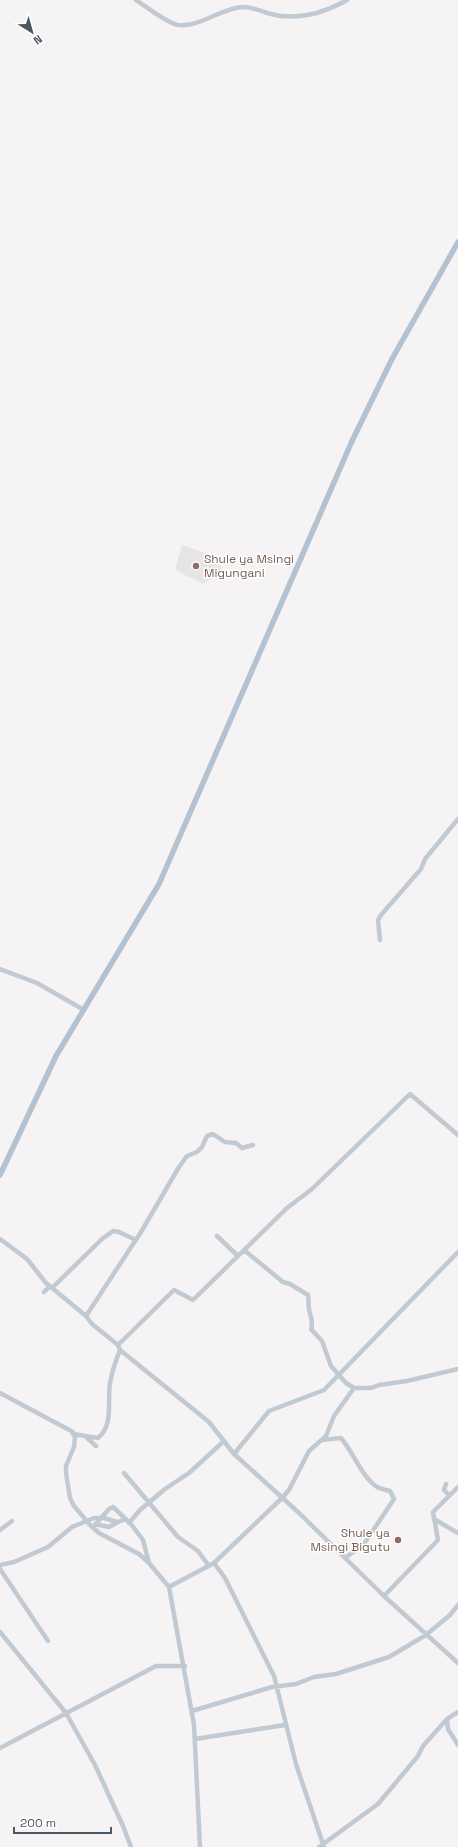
<svg xmlns="http://www.w3.org/2000/svg" width="458" height="1847" font-family="'Space Grotesk',sans-serif">
	<rect width="100%" height="100%" fill="#f5f3f3"/>
	<path fill="#e6e4e5" d="M 182,545 L 219,558 L 221,568 L 212,578 L 203,584 L 175,570 Z"/>
	<g fill="none" stroke-linecap="round" stroke-linejoin="round">
		<path stroke="#c1cad2" stroke-width="4.5" d="M 136,0 C 147,7 165,22 178,25 C 198,28 222,8 242,7 C 250,6 263,12 271,14 C 298,21 324,13 347,0
			M 380,940 L 378,920 L 381,915 L 421,869 L 425,859 L 458,819
			M 0,969 L 37,983 L 84,1010
			M 217,1236 L 238,1256
			M 0,1239 L 27,1259 L 46,1283 L 86,1316 L 92,1324 L 118,1345 L 120,1350 L 209,1422 L 234,1454 L 298,1512 L 384,1596 L 458,1663
			M 244,1250 L 283,1282 L 290,1284 L 308,1295 C 309,1300 308,1304 309,1309 C 310,1317 314,1320 311,1329 L 322,1341 L 331,1366 L 346,1383 L 354,1388
			M 52,1288 L 102,1239 L 113,1231 L 119,1232 L 136,1240
			M 44,1292 L 50,1286
			M 86,1316 L 141,1232 L 179,1167 L 187,1156 L 197,1152 L 202,1147 L 207,1136 L 213,1134 L 225,1142 L 236,1143 L 242,1148 L 253,1145
			M 118,1345 L 174,1290 L 193,1300 L 287,1208 L 312,1189 L 410,1094 L 458,1135
			M 0,1393 L 73,1432 L 75,1437 L 74,1447 L 66,1466 L 66,1473 L 70,1498 L 74,1506 L 91,1526 L 99,1533 L 139,1554 L 149,1563 L 169,1587 L 194,1725 L 200,1847
			M 73,1434 L 98,1438 C 114,1426 107,1400 110,1383 C 112,1371 116,1360 120,1350
			M 86,1437 L 96,1446
			M 322,1440 L 341,1438 C 354,1453 361,1476 377,1487 C 381,1489 386,1490 390,1491 L 394,1499 L 364,1544 L 345,1558
			M 234,1454 L 269,1411 L 324,1390 L 458,1252
			M 124,1473 L 178,1537 L 198,1551 L 209,1566
			M 446,1484 L 444,1490 L 449,1495
			M 434,1519 L 458,1533
			M 129,1523 L 140,1510 L 165,1489 L 189,1473 L 224,1441
			M 95,1524 L 109,1527 L 118,1522 L 126,1519
			M 93,1527 L 109,1509 L 113,1507 L 131,1524 L 143,1540 L 149,1563
			M 0,1530 L 12,1521
			M 214,1563 L 225,1578 L 274,1676 L 296,1764 L 324,1847
			M 0,1565 L 14,1562 L 48,1547 L 72,1527 L 94,1518 L 104,1518 L 117,1522
			M 0,1569 L 48,1641
			M 169,1587 L 214,1563 L 282,1498 L 289,1490 L 309,1451 L 326,1436 L 334,1416 L 354,1388 L 371,1388 L 379,1385 L 407,1381 L 458,1369
			M 384,1596 L 438,1540 L 433,1512 L 458,1487
			M 0,1632 L 66,1713 L 95,1765 L 123,1826 L 131,1847
			M 192,1711 L 272,1687 L 296,1684 L 314,1677 L 336,1674 L 389,1657 L 426,1635 L 450,1615 L 458,1605
			M 447,1719 L 448,1729 L 458,1745
			M 195,1739 L 285,1725
			M 0,1748 L 156,1666 L 185,1666
			M 319,1847 L 378,1804 L 418,1756 L 423,1746 L 447,1719 L 458,1712"/>
		<path stroke="#b3c2d1" stroke-width="5.5" d="M 0,1175 L 56,1056 L 159,884 L 352,441 L 392,359 L 458,242"/>
	</g>
	<g fill="#8d6e63" stroke="#fff" stroke-width="1.5">
		<circle cx="196" cy="566" r="4"/>
		<circle cx="398" cy="1540" r="4"/>
	</g>
	<g text-anchor="middle" dominant-baseline="central" stroke-width="3" stroke-linejoin="round" paint-order="stroke">
		<g font-size="12" fill="#785e54" stroke="#fff" text-anchor="start">
			<text x="204" y="559">Shule ya Msingi<tspan x="204" dy="14">Migungani</tspan></text>
			<text x="390" y="1533" text-anchor="end">Shule ya<tspan x="390" dy="14">Msingi Bigutu</tspan></text>
		</g>
	</g>
	<g transform="translate(32 32) rotate(143)" stroke="#ffffff" stroke-width="3" paint-order="stroke">
	<path d="M0-3L7 15L0 10L-7 15Z" fill="#4a5661"/>
	<text y="-6" font-size="11" font-weight="bold" text-anchor="middle" fill="#4a5661">N</text>
	</g>
	<path d="M14 1827v6h97v-6" fill="none" stroke="#4a5661" stroke-width="2"/>
	<text x="20" y="1827" font-size="12" fill="#4a5661" stroke="#ffffff" stroke-width="3" paint-order="stroke">200 m</text>
</svg>
